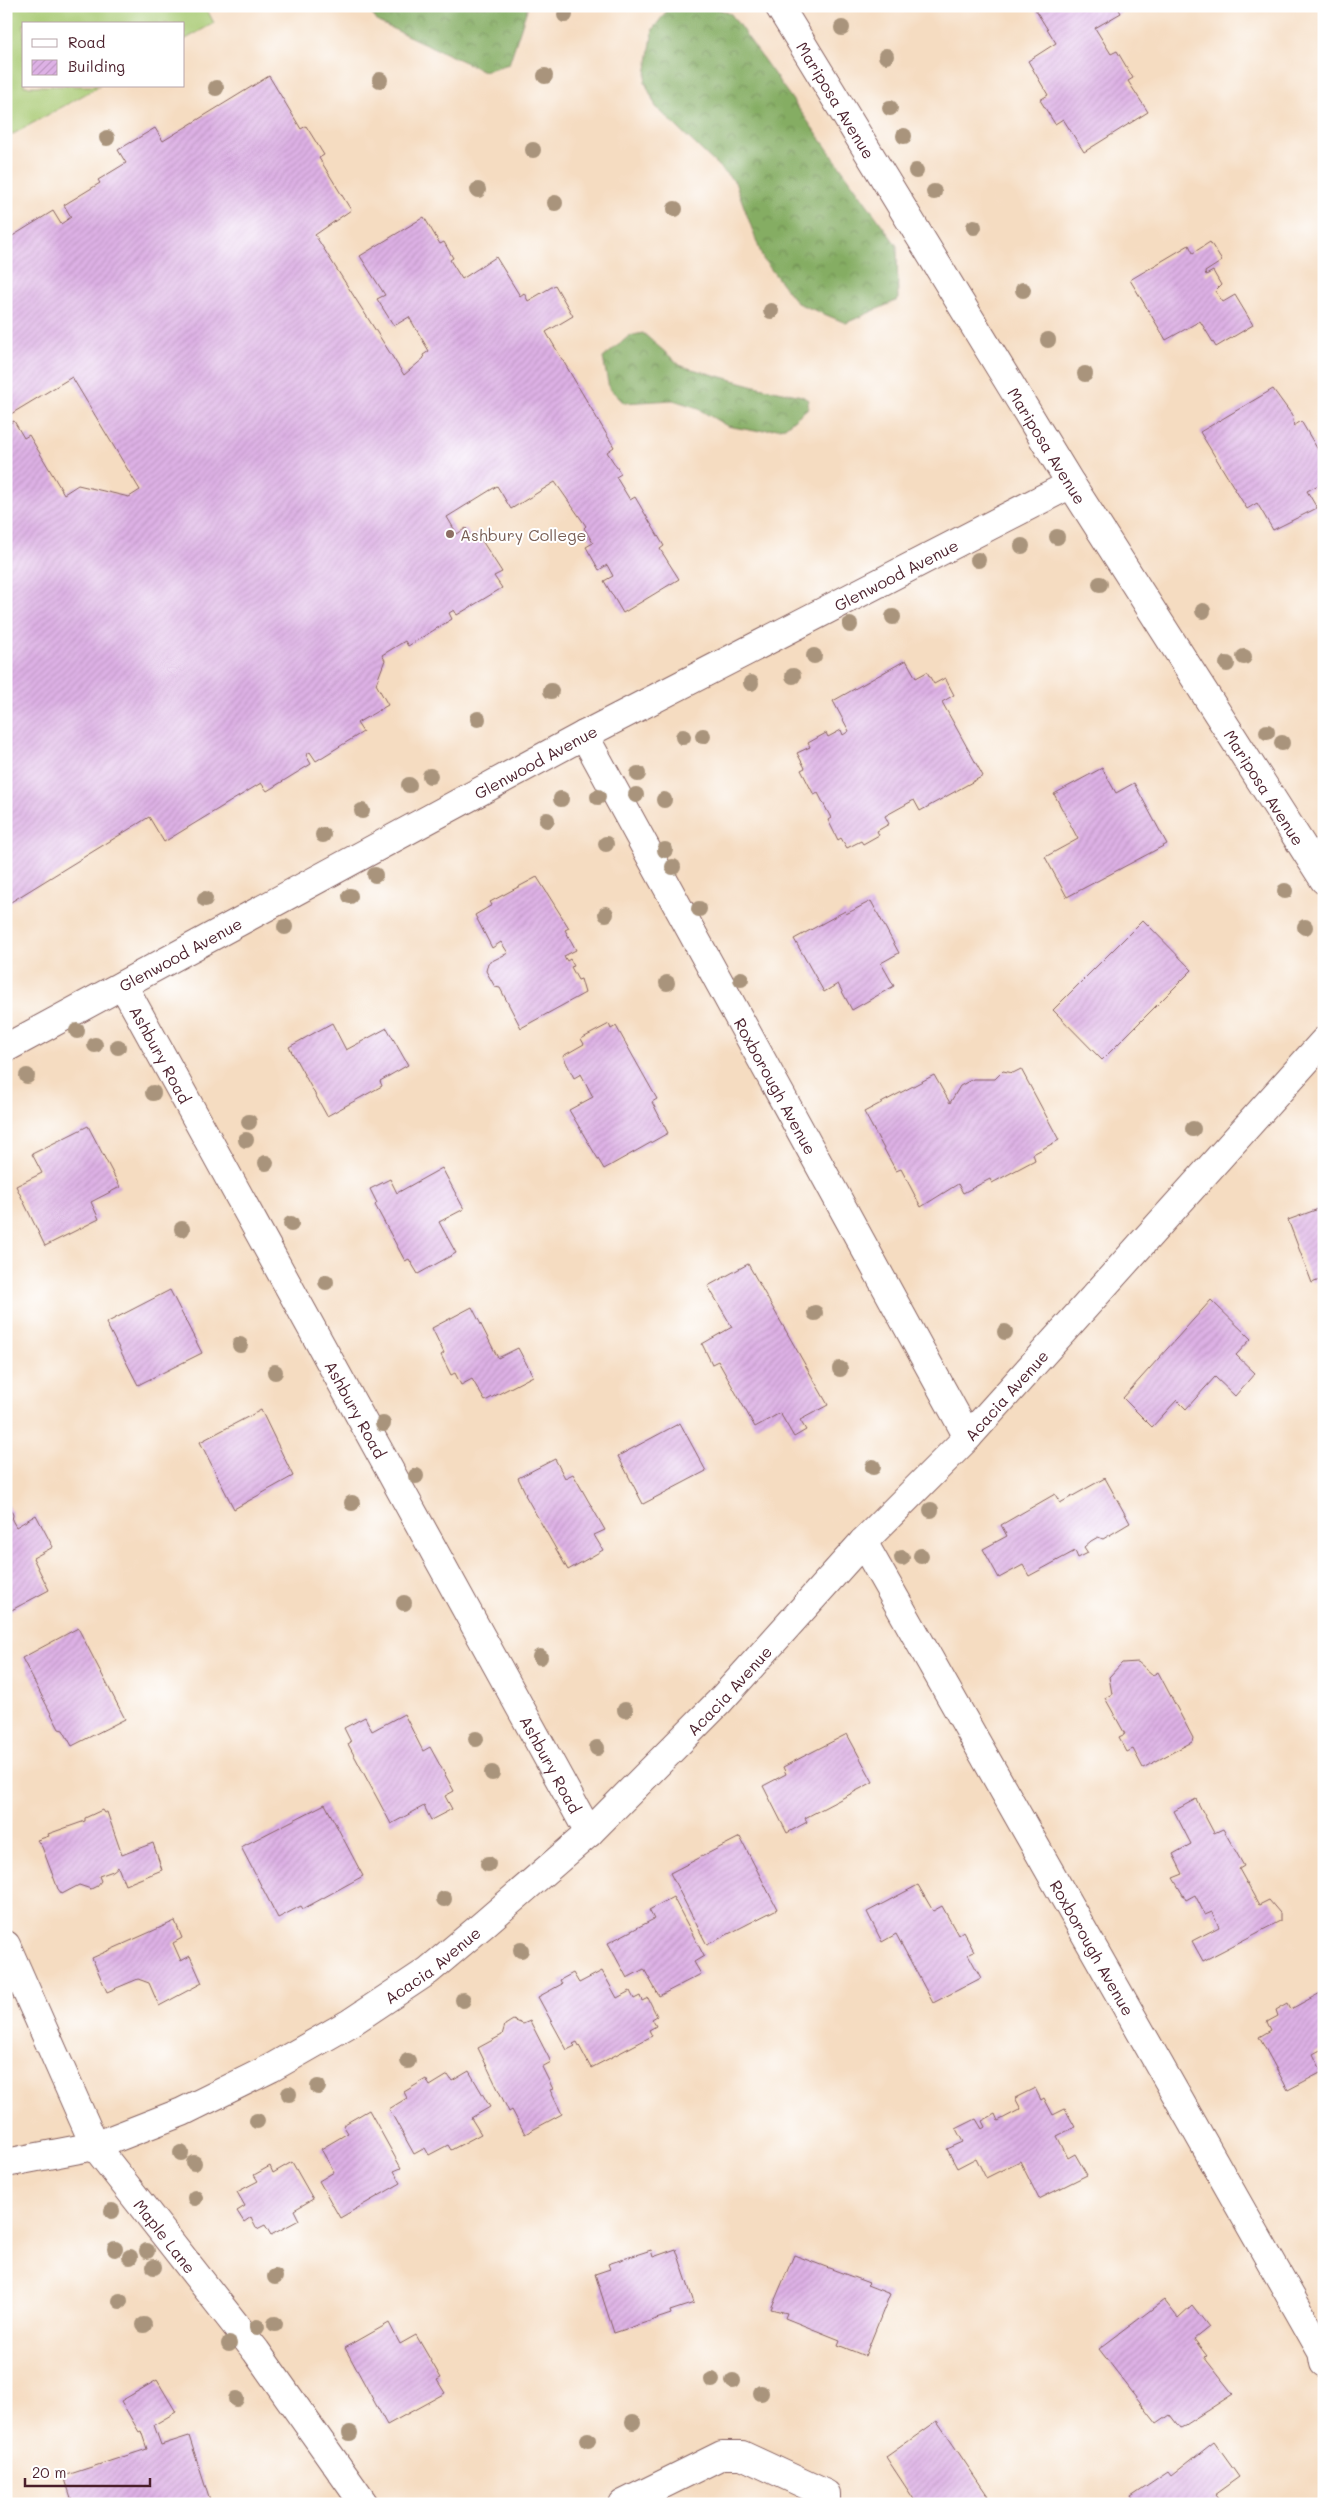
<svg xmlns="http://www.w3.org/2000/svg" width="1330" height="2510" font-family="Mali,sans-serif">
	<defs>
		<pattern id="forest-crowns" width="20" height="18" patternUnits="userSpaceOnUse" patternTransform="scale(1.25)"><rect width="20" height="18" fill="#85ad63"/><path d="M2 6a3 3 0 1 1 6 0M12 15a3 3 0 1 1 6 0" fill="none" stroke="#6f8c52"/></pattern>
		<pattern id="building-hatch" width="6" height="6" patternUnits="userSpaceOnUse" patternTransform="scale(1.25)"><rect width="6" height="6" fill="#ddb1e5"/><path d="M-1 1l2-2M0 6l6-6M5 7l2-2" fill="none" stroke="#bf98c5"/></pattern>
	</defs>
	<rect width="100%" height="100%" fill="#fff"/>
	<filter id="ink" filterUnits="userSpaceOnUse"><feTurbulence type="fractalNoise" baseFrequency=".02" numOctaves="2"/><feDisplacementMap in="SourceGraphic" scale="10" xChannelSelector="R" yChannelSelector="G"/><feConvolveMatrix kernelMatrix="1 2 1 2 8 2 1 2 1" color-interpolation-filters="sRGB"/></filter>
	<filter id="wash" filterUnits="userSpaceOnUse"><feTurbulence type="fractalNoise" baseFrequency=".0096" numOctaves="4" result="noise"/><feDisplacementMap in="SourceGraphic" scale="20" xChannelSelector="R" yChannelSelector="G"/><feGaussianBlur stdDeviation="1.12" result="paint"/><feColorMatrix in="noise" values="0 0 0 0 0 0 0 0 0 0 0 0 0 0 0 0 0 1.4 0 .05"/><feComposite in="paint" operator="in"/></filter>
	<g filter="url(#wash)">
		<rect width="100%" height="100%" fill="#f5dcc1"/>
		<path fill="url(#forest-crowns)" stroke="#686647" d="M 366,6 L 528,6 L 509,64 L 484,71 L 378,22 Z
			M 675,6 L 711,6 L 731,14 L 897,246 L 898,300 L 846,323 L 797,303 L 763,259 L 735,182 L 656,107 L 645,82 L 653,29 L 669,8 Z
			M 643,333 L 681,366 L 759,387 L 802,396 L 808,400 L 808,408 L 785,427 L 755,431 L 727,426 L 695,407 L 673,400 L 624,403 L 609,388 L 603,358 L 629,336 Z"/>
		<path fill="#a7c971" stroke="#78744e" d="M 6,6 L 205,6 L 214,23 L 184,40 L 184,24 L 24,24 L 24,86 L 100,86 L 6,138 Z"/>
		<g id="blocks">
			<path fill="url(#building-hatch)" d="M 1033,6 L 1117,6 L 1121,13 L 1095,28 L 1111,54 L 1117,51 L 1133,78 L 1128,81 L 1148,112 L 1084,152 L 1063,119 L 1055,124 L 1040,100 L 1048,95 L 1028,61 L 1056,43 Z
				M 269,76 L 301,129 L 306,126 L 324,155 L 319,158 L 351,210 L 315,235 L 404,375 L 424,358 L 423,355 L 429,351 L 409,317 L 394,326 L 377,299 L 385,295 L 360,256 L 424,217 L 440,244 L 444,242 L 453,258 L 450,260 L 462,279 L 496,257 L 520,296 L 524,293 L 528,301 L 555,285 L 573,316 L 546,332 L 614,447 L 607,452 L 621,474 L 616,477 L 630,500 L 635,497 L 664,546 L 660,549 L 679,579 L 623,613 L 604,581 L 613,576 L 607,565 L 599,570 L 586,547 L 593,543 L 584,528 L 586,526 L 555,482 L 511,509 L 497,486 L 447,517 L 457,534 L 466,528 L 471,537 L 477,533 L 502,572 L 494,576 L 502,588 L 457,615 L 454,610 L 449,613 L 452,619 L 408,646 L 405,641 L 382,655 L 385,660 L 376,684 L 388,705 L 357,723 L 363,732 L 316,761 L 310,752 L 306,755 L 311,764 L 267,791 L 261,783 L 164,842 L 149,817 L 6,905 L 6,425 L 14,421 L 24,438 L 29,435 L 64,494 L 78,485 L 129,497 L 140,490 L 72,377 L 6,417 L 6,240 L 53,211 L 61,224 L 71,217 L 64,205 L 100,183 L 98,180 L 126,163 L 118,150 L 155,128 L 163,141 Z
				M 1210,242 L 1222,261 L 1205,272 L 1206,275 L 1213,271 L 1221,285 L 1215,291 L 1223,302 L 1235,295 L 1253,325 L 1216,347 L 1200,321 L 1166,340 L 1130,280 L 1189,245 L 1193,253 Z
				M 1273,389 L 1292,415 L 1294,426 L 1301,421 L 1324,460 L 1324,482 L 1307,491 L 1317,508 L 1273,530 L 1257,503 L 1247,509 L 1200,432 Z
				M 906,660 L 916,678 L 927,672 L 934,684 L 945,678 L 954,695 L 942,702 L 983,776 L 920,811 L 914,800 L 885,816 L 889,824 L 877,831 L 879,835 L 863,844 L 861,841 L 847,848 L 841,838 L 838,840 L 828,820 L 831,818 L 818,793 L 814,795 L 801,770 L 805,768 L 797,753 L 810,747 L 808,743 L 826,733 L 828,737 L 841,730 L 843,735 L 849,731 L 833,701 Z
				M 1102,768 L 1116,793 L 1134,783 L 1167,844 L 1067,897 L 1045,857 L 1078,839 L 1054,794 Z
				M 537,877 L 569,928 L 565,930 L 576,950 L 564,956 L 567,961 L 570,959 L 574,966 L 571,967 L 578,980 L 581,979 L 585,993 L 521,1028 L 500,988 L 495,987 L 486,971 L 488,963 L 508,953 L 501,942 L 492,948 L 475,915 L 492,905 L 490,902 Z
				M 871,901 L 899,953 L 881,963 L 894,986 L 852,1010 L 838,984 L 824,992 L 794,939 L 845,911 L 846,914 Z
				M 1143,920 L 1192,970 L 1102,1060 L 1053,1010 Z
				M 332,1023 L 346,1050 L 387,1028 L 408,1065 L 380,1081 L 382,1086 L 327,1116 L 289,1047 Z
				M 609,1024 L 611,1029 L 616,1026 L 657,1099 L 652,1102 L 668,1133 L 604,1169 L 569,1110 L 593,1097 L 581,1074 L 574,1078 L 563,1056 L 584,1044 L 581,1039 Z
				M 1021,1069 L 1059,1140 L 1033,1154 L 1035,1160 L 992,1183 L 990,1179 L 963,1193 L 958,1184 L 921,1207 L 901,1169 L 896,1171 L 864,1112 L 934,1075 L 950,1103 L 960,1086 L 973,1079 L 995,1079 L 1003,1071 L 1013,1073 Z
				M 88,1126 L 120,1187 L 91,1202 L 99,1219 L 45,1246 L 16,1186 L 42,1173 L 32,1154 Z
				M 442,1168 L 464,1209 L 439,1222 L 456,1253 L 418,1274 L 409,1259 L 405,1261 L 375,1205 L 377,1203 L 370,1189 L 390,1179 L 397,1193 Z
				M 1324,1207 L 1324,1278 L 1312,1283 L 1288,1220 Z
				M 748,1264 L 828,1405 L 800,1420 L 806,1430 L 794,1437 L 780,1413 L 755,1427 L 718,1361 L 712,1364 L 702,1344 L 732,1327 L 708,1286 Z
				M 170,1290 L 202,1353 L 138,1385 L 106,1323 Z
				M 1211,1300 L 1251,1339 L 1236,1355 L 1255,1373 L 1235,1396 L 1215,1377 L 1186,1409 L 1177,1400 L 1152,1427 L 1123,1398 Z
				M 472,1307 L 498,1358 L 518,1348 L 533,1376 L 485,1401 L 472,1379 L 461,1385 L 455,1373 L 451,1375 L 441,1355 L 444,1353 L 432,1328 Z
				M 261,1410 L 293,1476 L 234,1509 L 200,1442 Z
				M 680,1423 L 706,1471 L 643,1504 L 618,1456 Z
				M 555,1459 L 565,1478 L 573,1474 L 605,1530 L 594,1535 L 603,1550 L 568,1570 L 525,1495 L 526,1494 L 518,1478 Z
				M 1105,1478 L 1130,1523 L 1103,1539 L 1098,1537 L 1091,1541 L 1084,1547 L 1088,1553 L 1078,1558 L 1075,1551 L 1029,1576 L 1023,1565 L 999,1578 L 983,1549 L 1007,1536 L 1001,1525 L 1055,1494 L 1060,1503 Z
				M 6,1506 L 9,1506 L 13,1515 L 12,1520 L 16,1527 L 36,1515 L 53,1547 L 33,1558 L 49,1590 L 6,1613 Z
				M 78,1628 L 125,1719 L 72,1746 L 63,1730 L 59,1729 L 22,1658 Z
				M 1138,1662 L 1153,1675 L 1158,1672 L 1193,1738 L 1192,1742 L 1143,1768 L 1133,1749 L 1127,1752 L 1119,1737 L 1125,1734 L 1105,1698 L 1112,1694 L 1109,1677 L 1122,1663 Z
				M 404,1714 L 423,1751 L 430,1747 L 454,1791 L 445,1796 L 452,1809 L 431,1820 L 424,1806 L 391,1824 L 348,1744 L 351,1742 L 344,1728 L 365,1717 L 372,1731 Z
				M 847,1734 L 873,1782 L 805,1818 L 807,1822 L 787,1833 L 763,1786 L 786,1774 L 783,1767 Z
				M 1196,1799 L 1214,1833 L 1223,1829 L 1244,1866 L 1239,1869 L 1259,1905 L 1269,1900 L 1280,1913 L 1280,1921 L 1203,1961 L 1192,1941 L 1219,1927 L 1212,1912 L 1205,1915 L 1195,1895 L 1186,1900 L 1173,1878 L 1183,1874 L 1173,1854 L 1191,1844 L 1174,1811 Z
				M 325,1804 L 363,1876 L 303,1909 L 301,1906 L 278,1918 L 241,1847 Z
				M 102,1810 L 104,1813 L 107,1812 L 122,1855 L 153,1843 L 162,1870 L 125,1885 L 118,1867 L 113,1871 L 99,1876 L 101,1881 L 97,1886 L 91,1889 L 79,1885 L 62,1894 L 58,1889 L 42,1847 L 37,1840 L 49,1836 L 48,1834 L 85,1821 L 85,1818 Z
				M 740,1837 L 777,1909 L 707,1945 L 670,1873 Z
				M 918,1885 L 933,1911 L 942,1906 L 958,1935 L 963,1931 L 974,1951 L 968,1954 L 981,1978 L 933,2003 L 896,1934 L 882,1942 L 867,1912 Z
				M 673,1897 L 704,1956 L 694,1962 L 701,1974 L 659,1996 L 644,1969 L 627,1978 L 608,1943 L 654,1919 L 649,1910 Z
				M 175,1921 L 182,1938 L 173,1943 L 181,1961 L 190,1956 L 202,1983 L 159,2006 L 149,1983 L 138,1979 L 107,1992 L 92,1958 Z
				M 602,1971 L 617,1998 L 630,1991 L 634,1999 L 640,1996 L 642,2001 L 648,1998 L 657,2016 L 652,2019 L 656,2026 L 649,2030 L 652,2036 L 591,2068 L 577,2042 L 573,2044 L 575,2046 L 567,2050 L 538,1997 L 562,1984 L 560,1980 L 573,1973 L 579,1983 Z
				M 1324,1991 L 1324,2048 L 1313,2054 L 1322,2072 L 1288,2090 L 1259,2037 L 1271,2030 L 1267,2022 L 1278,2016 L 1276,2010 L 1288,2003 L 1291,2009 Z
				M 513,2020 L 523,2024 L 530,2021 L 551,2062 L 542,2067 L 553,2089 L 550,2090 L 562,2114 L 525,2134 L 512,2110 L 509,2112 L 478,2048 L 502,2035 L 505,2025 Z
				M 469,2071 L 490,2107 L 471,2118 L 481,2134 L 451,2150 L 448,2145 L 429,2155 L 425,2148 L 414,2154 L 389,2109 L 407,2098 L 404,2092 L 426,2079 L 430,2086 L 448,2075 L 452,2081 Z
				M 1035,2088 L 1041,2100 L 1044,2098 L 1053,2115 L 1065,2109 L 1075,2127 L 1057,2136 L 1068,2158 L 1075,2154 L 1087,2175 L 1039,2199 L 1020,2161 L 986,2178 L 976,2158 L 957,2168 L 947,2149 L 963,2142 L 956,2129 L 976,2119 L 982,2129 L 985,2127 L 982,2121 L 995,2114 L 998,2121 L 1021,2109 L 1015,2098 Z
				M 369,2110 L 401,2168 L 394,2171 L 401,2183 L 340,2218 L 319,2181 L 334,2172 L 321,2149 L 348,2133 L 343,2125 Z
				M 292,2162 L 313,2199 L 294,2210 L 299,2220 L 271,2235 L 265,2225 L 257,2229 L 251,2217 L 244,2222 L 237,2211 L 245,2206 L 237,2192 L 258,2181 L 254,2175 L 270,2166 L 273,2173 Z
				M 676,2249 L 694,2303 L 670,2311 L 671,2314 L 614,2333 L 595,2274 L 610,2269 L 608,2264 L 651,2250 L 653,2257 Z
				M 794,2255 L 869,2283 L 867,2285 L 890,2294 L 865,2356 L 838,2345 L 840,2340 L 785,2318 L 787,2313 L 771,2309 Z
				M 1164,2300 L 1178,2318 L 1192,2305 L 1209,2327 L 1194,2339 L 1207,2356 L 1204,2357 L 1233,2394 L 1180,2428 L 1170,2415 L 1157,2424 L 1099,2349 Z
				M 389,2323 L 400,2344 L 416,2335 L 441,2378 L 437,2380 L 445,2393 L 387,2425 L 345,2348 Z
				M 157,2380 L 176,2412 L 154,2425 L 161,2445 L 189,2436 L 211,2504 L 73,2504 L 64,2476 L 147,2449 L 141,2431 L 139,2432 L 121,2401 Z
				M 937,2421 L 988,2496 L 977,2504 L 917,2504 L 886,2457 Z
				M 1214,2442 L 1239,2477 L 1214,2495 L 1221,2504 L 1136,2504 L 1131,2497 L 1168,2472 L 1171,2476 Z"/>
		</g>
	</g>
	<g filter="url(#ink)">
		<use href="#blocks" fill-opacity="0" stroke="#866160" stroke-width="1"/>
		<g fill="none" stroke-linecap="round" stroke-linejoin="round">
			<g stroke="#866160" stroke-width="30">
				<g id="minor">
					<path id="s1" d="M 779,6 L 1071,484 L 1324,880"/>
					<path id="s2" d="M 584,735 L 968,1437"/>
					<path id="s3" d="M 123,985 L 589,1833"/>
					<path id="s4" d="M 6,1048 L 584,735 L 1071,484"/>
					<path id="s5" d="M 863,1542 L 1322,2352 L 1324,2363"/>
					<path id="s6" d="M 6,1945 L 95,2146 L 256,2351 L 364,2504"/>
					<path d="M 623,2504 L 722,2455 L 742,2455 L 826,2494 L 826,2504"/>
				</g>
			</g>
			<g stroke="#866160" stroke-width="30">
				<g id="tertiary">
					<path id="s7" d="M 6,2163 L 95,2146 L 182,2112 L 271,2068 L 350,2023 L 428,1971 L 484,1924 L 589,1833 L 719,1702 L 863,1542 L 968,1437 L 1324,1041"/>
				</g>
			</g>
			<use href="#minor" stroke="#fff" stroke-width="28"/>
			<use href="#tertiary" stroke="#fff" stroke-width="28"/>
		</g>
		<g fill="#a9947c">
			<circle cx="565" cy="15" r="8"/>
			<circle cx="842" cy="28" r="8"/>
			<circle cx="886" cy="56" r="8"/>
			<circle cx="545" cy="76" r="8"/>
			<circle cx="380" cy="80" r="8"/>
			<circle cx="216" cy="88" r="8"/>
			<circle cx="890" cy="108" r="8"/>
			<circle cx="904" cy="136" r="8"/>
			<circle cx="107" cy="138" r="8"/>
			<circle cx="533" cy="150" r="8"/>
			<circle cx="916" cy="171" r="8"/>
			<circle cx="478" cy="190" r="8"/>
			<circle cx="934" cy="192" r="8"/>
			<circle cx="555" cy="203" r="8"/>
			<circle cx="675" cy="209" r="8"/>
			<circle cx="974" cy="227" r="8"/>
			<circle cx="1023" cy="290" r="8"/>
			<circle cx="771" cy="311" r="8"/>
			<circle cx="1048" cy="340" r="8"/>
			<circle cx="1085" cy="374" r="8"/>
			<circle cx="1057" cy="537" r="8"/>
			<circle cx="1022" cy="546" r="8"/>
			<circle cx="978" cy="560" r="8"/>
			<circle cx="1100" cy="584" r="8"/>
			<circle cx="1203" cy="611" r="8"/>
			<circle cx="893" cy="617" r="8"/>
			<circle cx="850" cy="625" r="8"/>
			<circle cx="814" cy="656" r="8"/>
			<circle cx="1244" cy="657" r="8"/>
			<circle cx="1227" cy="664" r="8"/>
			<circle cx="793" cy="676" r="8"/>
			<circle cx="751" cy="683" r="8"/>
			<circle cx="551" cy="691" r="8"/>
			<circle cx="478" cy="719" r="8"/>
			<circle cx="1267" cy="732" r="8"/>
			<circle cx="703" cy="736" r="8"/>
			<circle cx="683" cy="737" r="8"/>
			<circle cx="1282" cy="743" r="8"/>
			<circle cx="638" cy="774" r="8"/>
			<circle cx="430" cy="776" r="8"/>
			<circle cx="409" cy="785" r="8"/>
			<circle cx="636" cy="795" r="8"/>
			<circle cx="598" cy="797" r="8"/>
			<circle cx="561" cy="799" r="8"/>
			<circle cx="664" cy="800" r="8"/>
			<circle cx="362" cy="811" r="8"/>
			<circle cx="547" cy="820" r="8"/>
			<circle cx="323" cy="835" r="8"/>
			<circle cx="606" cy="844" r="8"/>
			<circle cx="665" cy="850" r="8"/>
			<circle cx="673" cy="867" r="8"/>
			<circle cx="375" cy="875" r="8"/>
			<circle cx="1285" cy="891" r="8"/>
			<circle cx="350" cy="896" r="8"/>
			<circle cx="205" cy="899" r="8"/>
			<circle cx="699" cy="909" r="8"/>
			<circle cx="606" cy="914" r="8"/>
			<circle cx="285" cy="927" r="8"/>
			<circle cx="1305" cy="927" r="8"/>
			<circle cx="741" cy="979" r="8"/>
			<circle cx="667" cy="983" r="8"/>
			<circle cx="77" cy="1031" r="8"/>
			<circle cx="95" cy="1045" r="8"/>
			<circle cx="118" cy="1047" r="8"/>
			<circle cx="27" cy="1076" r="8"/>
			<circle cx="153" cy="1093" r="8"/>
			<circle cx="249" cy="1122" r="8"/>
			<circle cx="1193" cy="1129" r="8"/>
			<circle cx="246" cy="1140" r="8"/>
			<circle cx="266" cy="1163" r="8"/>
			<circle cx="291" cy="1224" r="8"/>
			<circle cx="182" cy="1229" r="8"/>
			<circle cx="326" cy="1282" r="8"/>
			<circle cx="815" cy="1313" r="8"/>
			<circle cx="1005" cy="1332" r="8"/>
			<circle cx="240" cy="1345" r="8"/>
			<circle cx="840" cy="1369" r="8"/>
			<circle cx="275" cy="1372" r="8"/>
			<circle cx="383" cy="1424" r="8"/>
			<circle cx="873" cy="1467" r="8"/>
			<circle cx="416" cy="1476" r="8"/>
			<circle cx="352" cy="1503" r="8"/>
			<circle cx="931" cy="1510" r="8"/>
			<circle cx="921" cy="1556" r="8"/>
			<circle cx="902" cy="1558" r="8"/>
			<circle cx="404" cy="1603" r="8"/>
			<circle cx="540" cy="1657" r="8"/>
			<circle cx="625" cy="1710" r="8"/>
			<circle cx="476" cy="1739" r="8"/>
			<circle cx="597" cy="1748" r="8"/>
			<circle cx="492" cy="1773" r="8"/>
			<circle cx="488" cy="1864" r="8"/>
			<circle cx="444" cy="1899" r="8"/>
			<circle cx="521" cy="1950" r="8"/>
			<circle cx="463" cy="2000" r="8"/>
			<circle cx="408" cy="2061" r="8"/>
			<circle cx="318" cy="2087" r="8"/>
			<circle cx="289" cy="2094" r="8"/>
			<circle cx="257" cy="2121" r="8"/>
			<circle cx="181" cy="2153" r="8"/>
			<circle cx="194" cy="2163" r="8"/>
			<circle cx="195" cy="2198" r="8"/>
			<circle cx="112" cy="2211" r="8"/>
			<circle cx="115" cy="2249" r="8"/>
			<circle cx="147" cy="2251" r="8"/>
			<circle cx="130" cy="2257" r="8"/>
			<circle cx="154" cy="2267" r="8"/>
			<circle cx="275" cy="2277" r="8"/>
			<circle cx="120" cy="2301" r="8"/>
			<circle cx="275" cy="2324" r="8"/>
			<circle cx="144" cy="2325" r="8"/>
			<circle cx="257" cy="2327" r="8"/>
			<circle cx="229" cy="2344" r="8"/>
			<circle cx="712" cy="2380" r="8"/>
			<circle cx="733" cy="2381" r="8"/>
			<circle cx="761" cy="2393" r="8"/>
			<circle cx="236" cy="2399" r="8"/>
			<circle cx="633" cy="2422" r="8"/>
			<circle cx="350" cy="2433" r="8"/>
			<circle cx="588" cy="2440" r="8"/>
		</g>
	</g>
	<circle fill="#8d6e63" stroke="#fff" stroke-width="2" cx="450" cy="534" r="5"/>
	<g text-anchor="middle" dominant-baseline="central" stroke-width="4" stroke-linejoin="round" paint-order="stroke">
		<g font-size="16" fill="#4a1f2b" stroke="#fff">
			<text stroke="none"><textPath href="#s1" startOffset="110">Mariposa Avenue</textPath></text>
			<text stroke="none"><textPath href="#s1" startOffset="515">Mariposa Avenue</textPath></text>
			<text stroke="none"><textPath href="#s4" startOffset="1008">Glenwood Avenue</textPath></text>
			<text stroke="none"><textPath href="#s4" startOffset="602">Glenwood Avenue</textPath></text>
			<text stroke="none"><textPath href="#s1" startOffset="920">Mariposa Avenue</textPath></text>
			<text stroke="none"><textPath href="#s4" startOffset="198">Glenwood Avenue</textPath></text>
			<text stroke="none"><textPath href="#s3" startOffset="79">Ashbury Road</textPath></text>
			<text stroke="none"><textPath href="#s2" startOffset="400">Roxborough Avenue</textPath></text>
			<text stroke="none"><textPath href="#s7" startOffset="1285">Acacia Avenue</textPath></text>
			<text stroke="none"><textPath href="#s3" startOffset="484">Ashbury Road</textPath></text>
			<text stroke="none"><textPath href="#s7" startOffset="880">Acacia Avenue</textPath></text>
			<text stroke="none"><textPath href="#s3" startOffset="889">Ashbury Road</textPath></text>
			<text stroke="none"><textPath href="#s5" startOffset="466">Roxborough Avenue</textPath></text>
			<text stroke="none"><textPath href="#s7" startOffset="475">Acacia Avenue</textPath></text>
			<text stroke="none"><textPath href="#s6" startOffset="334">Maple Lane</textPath></text>
		</g>
		<g font-size="16" fill="#785e54" stroke="#fff" text-anchor="start">
			<text x="460" y="534">Ashbury College</text>
		</g>
	</g>
	<rect width="1330" height="2510" fill="none" stroke="#fff" stroke-width="25"/>
	<rect x="22" y="22" width="162" height="65" fill="#ffffff" stroke="#b7a5aa"/>
	<rect x="32" y="39" width="25" height="8" fill="#ffffff" stroke="#b7a5aa"/>
	<text x="68" y="48" font-size="15" fill="#4a1f2b">Road</text>
	<rect x="32" y="60" width="25" height="15" fill="url(#building-hatch)" stroke="#b7a5aa"/>
	<text x="68" y="72" font-size="15" fill="#4a1f2b">Building</text>
	<path d="M25 2478v8h125v-8" fill="none" stroke="#4a1f2b" stroke-width="2.5"/>
	<text x="32" y="2478" font-size="15" fill="#4a1f2b" stroke="#ffffff" stroke-width="4" paint-order="stroke">20 m</text>
</svg>
